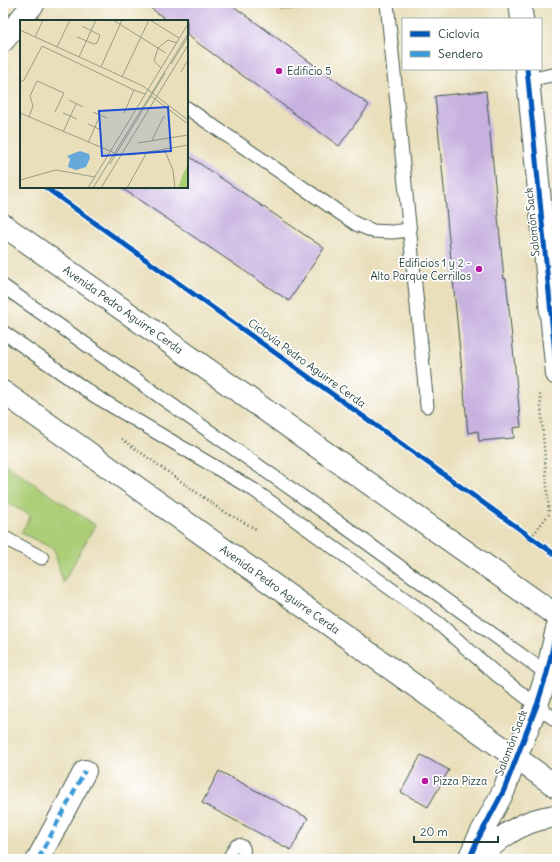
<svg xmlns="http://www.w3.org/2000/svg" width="560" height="862" font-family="Delius,sans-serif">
	<rect width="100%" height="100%" fill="#fff"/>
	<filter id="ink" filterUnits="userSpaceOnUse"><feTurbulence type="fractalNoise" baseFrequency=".025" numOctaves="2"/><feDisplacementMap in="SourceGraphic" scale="8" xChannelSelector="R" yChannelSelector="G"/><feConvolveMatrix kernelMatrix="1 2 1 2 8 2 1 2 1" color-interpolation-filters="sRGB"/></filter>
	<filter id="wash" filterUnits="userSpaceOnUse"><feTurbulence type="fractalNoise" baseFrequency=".012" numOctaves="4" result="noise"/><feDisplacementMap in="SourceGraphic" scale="16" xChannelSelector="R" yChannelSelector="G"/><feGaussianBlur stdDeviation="0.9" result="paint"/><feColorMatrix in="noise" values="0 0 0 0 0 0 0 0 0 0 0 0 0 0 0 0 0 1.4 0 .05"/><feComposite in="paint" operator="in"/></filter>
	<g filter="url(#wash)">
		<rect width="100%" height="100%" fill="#e9dfbb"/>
		<path fill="#abce77" stroke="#658656" d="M 280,3 L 335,3 L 336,6 L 281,11 Z
			M 3,463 L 95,525 L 63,583 L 54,549 L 21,533 L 31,515 L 3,501 Z"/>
		<g id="blocks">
			<path fill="#c7b1df" d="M 144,3 L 229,3 L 369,105 L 339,146 L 187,35 L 187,21 L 168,21 Z
				M 486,91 L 504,279 L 506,279 L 521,427 L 513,428 L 514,438 L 479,441 L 478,431 L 468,433 L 435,96 Z
				M 187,155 L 324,248 L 289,301 L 120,187 L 187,187 Z
				M 421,755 L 449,770 L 428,807 L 401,792 Z
				M 219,771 L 308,818 L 291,850 L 202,803 Z"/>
		</g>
	</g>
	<g filter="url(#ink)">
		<use href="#blocks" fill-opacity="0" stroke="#3d5548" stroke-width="1"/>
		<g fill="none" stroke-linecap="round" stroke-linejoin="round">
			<g stroke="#3d5548" stroke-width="15">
				<path id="service" d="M 387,3 L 427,406
					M 528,80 L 557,74
					M 187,108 L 356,224 L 373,231 L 392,232 L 409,230
					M 3,286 L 344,526 L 557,681
					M 3,332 L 95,396 L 254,490 L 438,623 L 496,674 L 557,721
					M 3,537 L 42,558"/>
			</g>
			<g stroke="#3d5548" stroke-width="24">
				<path id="minor" d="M 520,3 L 522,19
					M 3,41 L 34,3
					M 527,69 L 557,374
					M 516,757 L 537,705 L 547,673 L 557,629
					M 38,859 L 85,771
					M 234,859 L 239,850"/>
			</g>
			<g stroke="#3d5548" stroke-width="24">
				<path id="tertiary" d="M 469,859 L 477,841 L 504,790 L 516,757
					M 479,859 C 500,835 525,819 557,816"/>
			</g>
			<g stroke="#3d5548" stroke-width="24">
				<g id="primary">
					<path id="s1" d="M 3,225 L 557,616"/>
					<path id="s2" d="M 3,392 L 557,787"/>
				</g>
			</g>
			<path stroke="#3d5548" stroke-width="2.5" stroke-dasharray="1 3" stroke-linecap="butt" d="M 122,439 L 221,510 L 256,529
				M 531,537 L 549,514 L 540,394"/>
			<use href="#service" stroke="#fff" stroke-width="13"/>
			<use href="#minor" stroke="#fff" stroke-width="22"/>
			<use href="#tertiary" stroke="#fff" stroke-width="22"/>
			<use href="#primary" stroke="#fff" stroke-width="22"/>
			<path stroke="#3a99d8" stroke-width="4" stroke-dasharray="8 4" stroke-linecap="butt" d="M 40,855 L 48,859
				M 38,859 L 85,771
				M 234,859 L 239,850"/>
			<g stroke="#fff" stroke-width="8">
				<path id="cycleway" d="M 527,69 L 557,374
					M 45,187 L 557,556
					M 469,859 L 477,841 L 504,790 L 537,705 L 547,673 L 557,629"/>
			</g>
			<use href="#cycleway" stroke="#0057b8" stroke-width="5"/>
		</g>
	</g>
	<g fill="#b5179e" stroke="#fff" stroke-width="1.5">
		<circle cx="279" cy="71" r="4"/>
		<circle cx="479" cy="269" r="4"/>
		<circle cx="425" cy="781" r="4"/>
	</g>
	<g text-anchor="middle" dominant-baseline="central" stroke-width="3.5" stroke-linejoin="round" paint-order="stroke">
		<g font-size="11" fill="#1f3d34" stroke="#fff" text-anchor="start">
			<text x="287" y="71">Edificio 5</text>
			<text x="471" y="263" text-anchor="end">Edificios 1 y 2 -<tspan x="471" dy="13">Alto Parque Cerrillos</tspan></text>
			<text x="433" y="781">Pizza Pizza</text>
		</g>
		<g font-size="11" fill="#1f3d34" stroke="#fff">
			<text transform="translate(532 222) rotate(-96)">Salomón Sack</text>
			<text stroke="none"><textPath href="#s1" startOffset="147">Avenida Pedro Aguirre Cerda</textPath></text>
			<text transform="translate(307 363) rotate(36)">Ciclovía Pedro Aguirre Cerda</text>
			<text stroke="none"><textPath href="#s2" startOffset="340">Avenida Pedro Aguirre Cerda</textPath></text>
			<text transform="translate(511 743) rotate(-69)">Salomón Sack</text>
		</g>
	</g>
	<g transform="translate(20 20)">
		<rect width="168" height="168" fill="#e9dfbb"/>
		<path d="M 168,144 L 168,168 L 158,168 L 163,154 Z" fill="#abce77"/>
		<path d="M 60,131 L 69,134 L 70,138 L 66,147 L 56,150 L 48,147 L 50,139 L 47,136 Z" fill="#65a8d9"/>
		<path fill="none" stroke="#989e85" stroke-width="1" d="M 93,0 L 146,33M 130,0 L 159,18M 0,10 L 123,66 L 168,100M 15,17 L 23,0M 57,17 L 74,24 L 77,23 L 80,15 L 62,6M 37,27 L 50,0M 59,37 L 76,0M 151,44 L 168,17M 81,47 L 102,0M 141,48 L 134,41 L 138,28 L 148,20 L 157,23M 161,52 L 168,40M 102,57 L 129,0M 0,62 L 4,60 L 22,26 L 114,70M 131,76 L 168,104M 49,80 L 63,87M 73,92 L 87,98M 0,93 L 97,134 L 111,135 L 168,125M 43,93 L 57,99M 104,93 L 114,70 L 125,74M 9,97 L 13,86 L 10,76 L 17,61 L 44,73 L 35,92M 68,104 L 81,110M 43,112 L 56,84M 132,120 L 144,96M 68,123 L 80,95M 118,123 L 168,115M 144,129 L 153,150 L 155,168M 90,144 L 145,53M 0,160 L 36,150 L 75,157M 68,168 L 168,4M 73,168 L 168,14M 81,168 L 168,25M 107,168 L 127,132"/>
		<path fill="#1d4ed8" fill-opacity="0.15" stroke="#1d4ed8" stroke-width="2" d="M 148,87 L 151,131 L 82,136 L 79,91 Z"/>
		<rect width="168" height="168" fill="none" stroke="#1f3d34" stroke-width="2"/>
	</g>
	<rect width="560" height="862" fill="none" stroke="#fff" stroke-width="16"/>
	<rect x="402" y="18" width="140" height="52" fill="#ffffff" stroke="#a5b1ae"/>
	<rect x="410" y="31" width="20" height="6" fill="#0057b8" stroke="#a5b1ae"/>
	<text x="438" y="38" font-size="12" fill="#1f3d34">Ciclovía</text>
	<rect x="410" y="51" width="20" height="6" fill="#3a99d8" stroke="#a5b1ae"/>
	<text x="438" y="58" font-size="12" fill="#1f3d34">Sendero</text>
	<path d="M414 836v6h84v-6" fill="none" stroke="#1f3d34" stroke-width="2"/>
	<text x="420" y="836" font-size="12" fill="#1f3d34" stroke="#ffffff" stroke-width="3" paint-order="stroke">20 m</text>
</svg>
